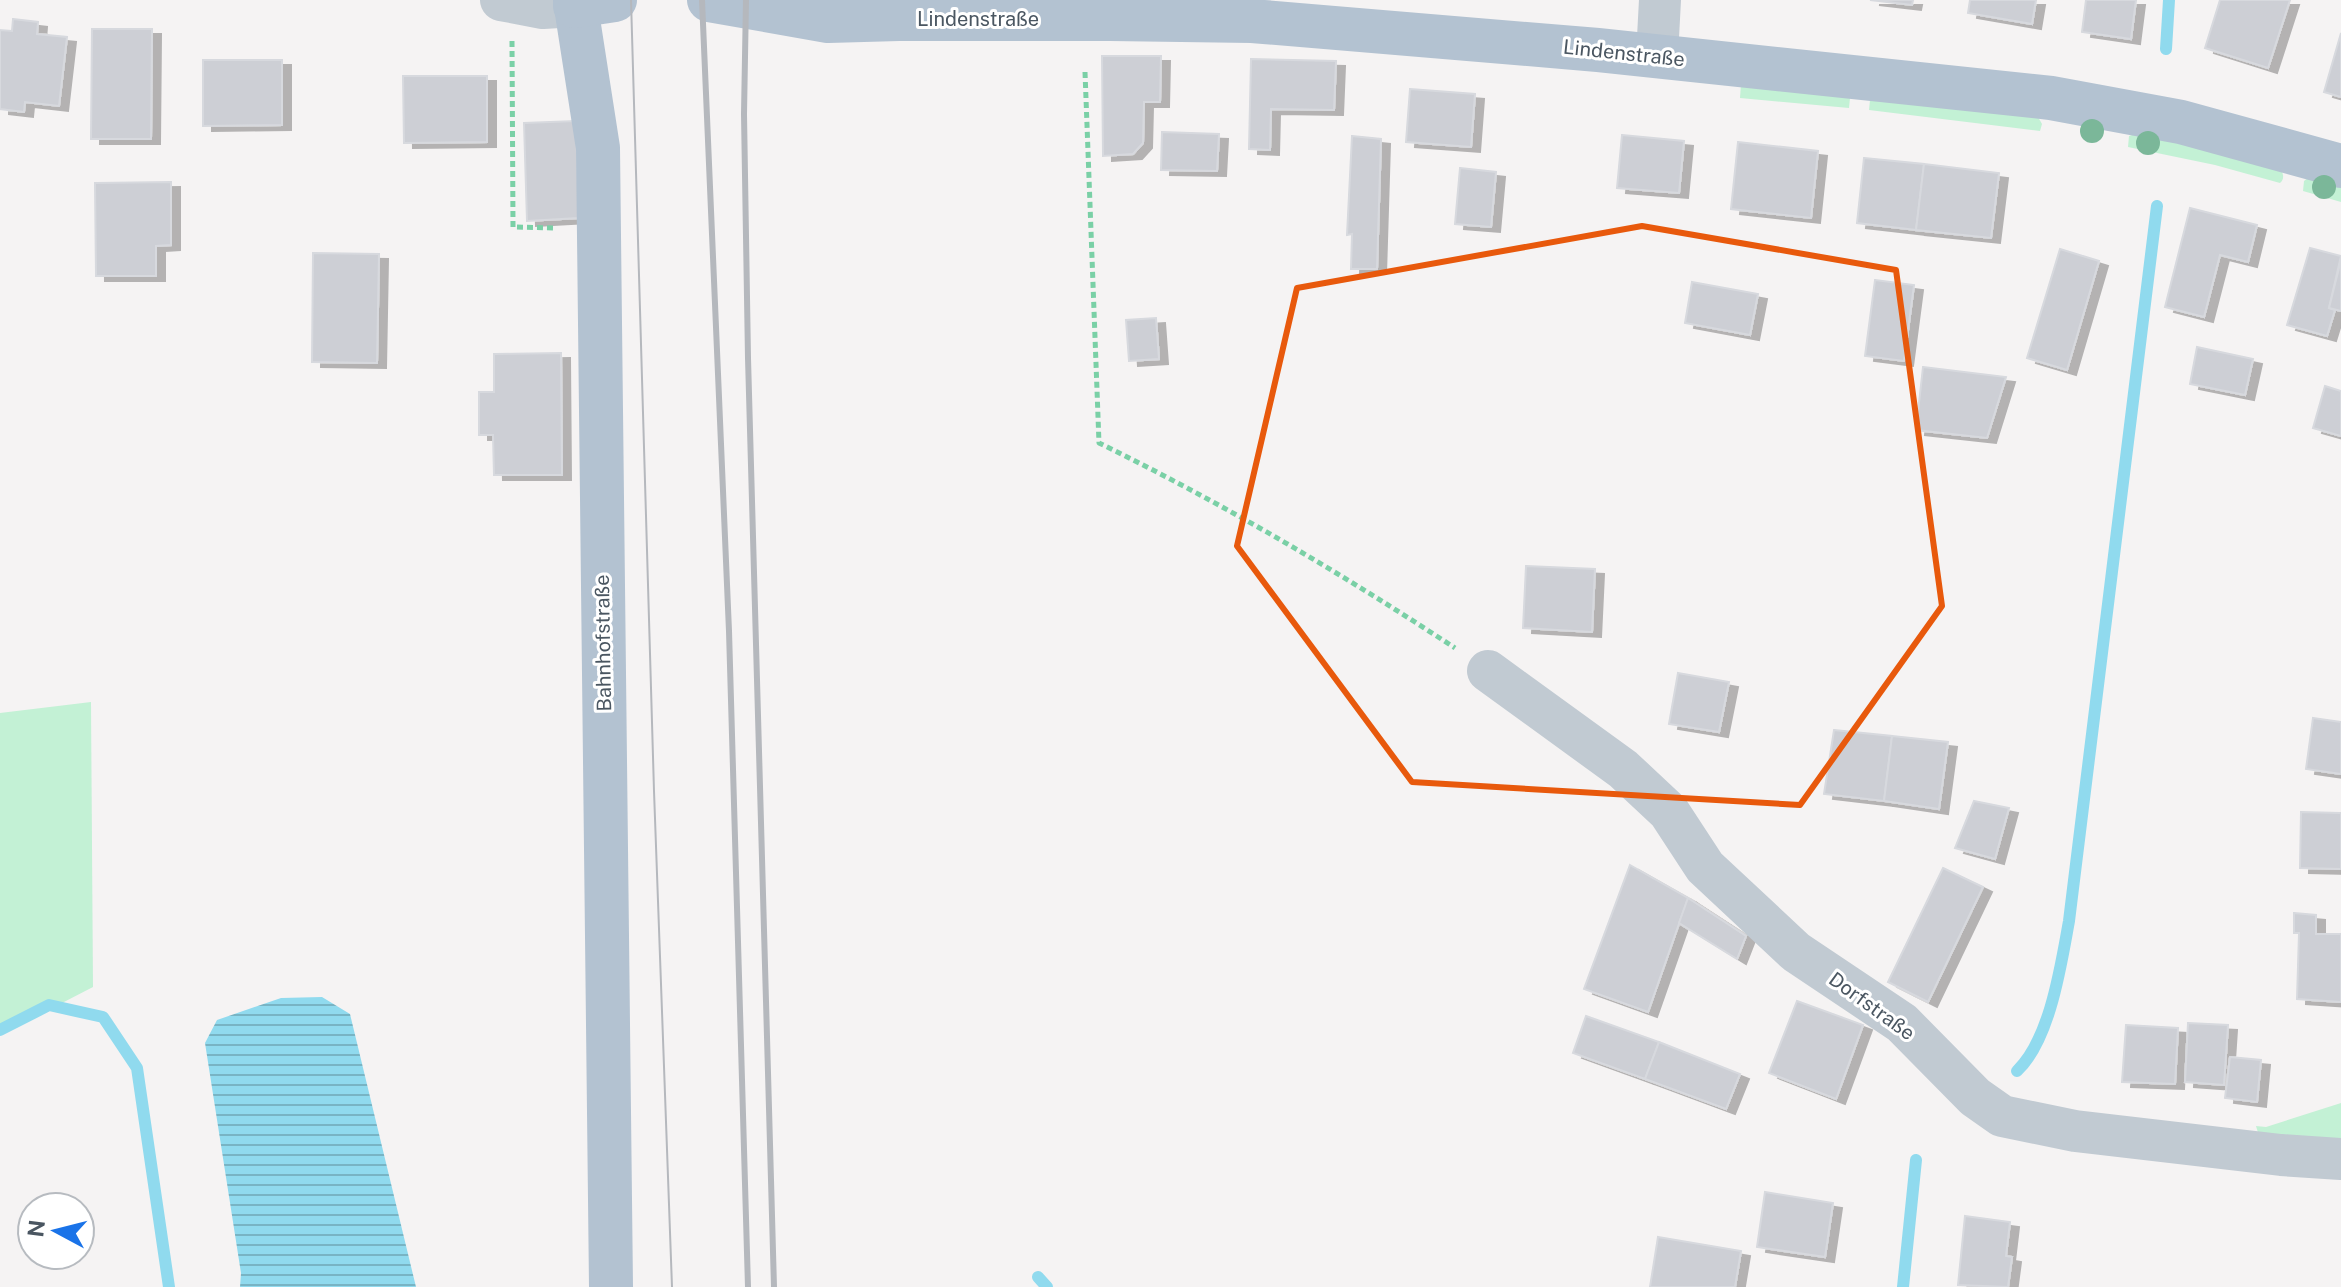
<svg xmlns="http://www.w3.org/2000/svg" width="2341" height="1287" font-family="'Public Sans',sans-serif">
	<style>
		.green { fill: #c3f1d5 }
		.water { fill: url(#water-rules) }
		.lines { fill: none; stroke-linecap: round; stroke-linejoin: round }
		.stream { stroke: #90daee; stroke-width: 12 }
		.building { fill: #cdcfd5; stroke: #d7d9de; stroke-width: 2; filter: url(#shadow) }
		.path { stroke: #7ad0a6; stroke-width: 5; stroke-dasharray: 6 4; stroke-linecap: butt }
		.minor { stroke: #c1cad2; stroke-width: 42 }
		.major { stroke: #b3c2d1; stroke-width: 44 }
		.tram { stroke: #b5b8bd; stroke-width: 2 }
		.rail { stroke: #b5b8bd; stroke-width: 6 }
		.tree { fill: #7bb799 }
		.marked { fill: none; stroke: #e8590c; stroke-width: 6; stroke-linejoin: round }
		.labels { text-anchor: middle; stroke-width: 6; stroke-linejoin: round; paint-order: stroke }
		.street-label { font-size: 20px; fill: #4a5661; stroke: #fff }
	</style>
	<defs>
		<pattern id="water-rules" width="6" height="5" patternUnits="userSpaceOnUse" patternTransform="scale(2)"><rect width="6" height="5" fill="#90daee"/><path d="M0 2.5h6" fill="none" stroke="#78b4c4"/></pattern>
		<filter id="shadow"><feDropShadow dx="9" dy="5" stdDeviation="0" flood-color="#0004"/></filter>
	</defs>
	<rect width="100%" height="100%" fill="#f5f3f3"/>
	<!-- green -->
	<g class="green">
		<polygon points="1741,84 1850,98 1849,108 1740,98"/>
		<polygon points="1870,100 2038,117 2042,124 2040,131 1869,110"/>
		<path d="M2135,134L2177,142L2281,169C2283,174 2285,179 2280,183L2215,165L2128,147L2129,136Z"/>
		<polygon points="2308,178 2341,186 2341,202 2303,191 2304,181"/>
		<polygon points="91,702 93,987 0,1035 0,713"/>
		<polygon points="2341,1103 2341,1141 2260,1139 2256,1126 2266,1127"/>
	</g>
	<!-- water -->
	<polygon class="water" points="322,997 350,1014 416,1287 240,1287 241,1273 205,1043 217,1020 281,998"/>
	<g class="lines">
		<!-- stream -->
		<g class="stream">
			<polyline points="2166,49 2169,0"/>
			<polyline points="0,1030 49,1005 103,1017 137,1068 169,1287"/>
			<path d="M2017,1071C2050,1040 2061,965 2069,921L2157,206"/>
			<polyline points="1038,1277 1047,1287"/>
			<polyline points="1903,1287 1916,1160"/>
		</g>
	</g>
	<!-- building -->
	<g class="building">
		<polygon points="1870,0 1913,0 1912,5"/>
		<polygon points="1970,0 2036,0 2032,24 1968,13"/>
		<polygon points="2086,0 2136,0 2131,39 2082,32"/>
		<polygon points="2220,0 2290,0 2268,68 2205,48"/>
		<polygon points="13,19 38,22 37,34 67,37 59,106 25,102 24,112 0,109 0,30 12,31"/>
		<polygon points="92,29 152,29 151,139 91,139"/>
		<polygon points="2341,33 2341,97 2324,92"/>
		<polygon points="1102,56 1161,56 1160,102 1144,102 1143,143 1133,154 1103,156"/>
		<polygon points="1251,59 1336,61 1334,110 1271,109 1270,150 1249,149"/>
		<polygon points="203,60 282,60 282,125 203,126"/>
		<polygon points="403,76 487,76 487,142 404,143"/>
		<polygon points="1410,89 1475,94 1471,147 1406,142"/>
		<polygon points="576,121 579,218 527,221 524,123"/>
		<polygon points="1162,132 1219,134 1217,171 1161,170"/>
		<polygon points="1622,135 1684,141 1679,193 1617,188"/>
		<polygon points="1352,136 1381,139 1377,269 1351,269 1352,234 1347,235"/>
		<polygon points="1738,142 1818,151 1811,218 1731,209"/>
		<polygon points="1864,158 1924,164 1916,230 1857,223"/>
		<polygon points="1924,164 1999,173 1991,238 1916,230"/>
		<polygon points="1460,168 1496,172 1491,227 1455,224"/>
		<polygon points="171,182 171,245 156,246 156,276 96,276 95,183"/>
		<polygon points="2190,208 2257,225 2248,262 2220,255 2204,317 2165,307"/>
		<polygon points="2310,248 2341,256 2329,308 2335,310 2327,336 2287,325"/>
		<polygon points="2060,249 2099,261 2067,370 2027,358"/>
		<polygon points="313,253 379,254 377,363 312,362"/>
		<polygon points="2341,260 2341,311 2329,308"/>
		<polygon points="1875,280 1914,285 1904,361 1865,356"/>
		<polygon points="1692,282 1758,294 1750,335 1685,323"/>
		<polygon points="1156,318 1159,359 1129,361 1126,320"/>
		<polygon points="2197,347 2253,359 2245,395 2190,384"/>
		<polygon points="561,353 562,475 494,475 493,435 479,435 479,392 494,392 494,354"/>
		<polygon points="1923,367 2006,377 1987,438 1916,430"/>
		<polygon points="2325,386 2341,391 2341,436 2313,428"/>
		<polygon points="1526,566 1595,569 1592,632 1523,628"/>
		<polygon points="1678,673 1729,682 1719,732 1669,724"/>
		<polygon points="2313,718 2341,722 2341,774 2306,769"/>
		<polygon points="1834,730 1892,736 1884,801 1824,794"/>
		<polygon points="1892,736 1948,742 1939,809 1884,801"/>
		<polygon points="1974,801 2009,808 1995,859 1955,848"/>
		<polygon points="2301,812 2341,813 2341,869 2300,868"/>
		<polygon points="1630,865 1688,898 1648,1012 1584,989"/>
		<polygon points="1943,868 1983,887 1928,1002 1888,982"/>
		<polygon points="1688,898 1746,936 1737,959 1679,923"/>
		<polygon points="2294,913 2316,915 2316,934 2341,934 2341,1002 2297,999 2299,933 2294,933"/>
		<polygon points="1797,1001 1863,1025 1836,1099 1769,1073"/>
		<polygon points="1586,1016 1659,1042 1645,1079 1573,1053"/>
		<polygon points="2188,1023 2228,1025 2224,1085 2185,1082"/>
		<polygon points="2126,1025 2178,1028 2175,1084 2122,1082"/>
		<polygon points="1659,1042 1740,1074 1726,1109 1645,1079"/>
		<polygon points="2230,1057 2261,1060 2257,1102 2225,1098"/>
		<polygon points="1765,1192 1833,1203 1825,1257 1757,1247"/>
		<polygon points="1965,1216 2010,1222 2006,1256 2012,1257 2008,1287 1958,1285"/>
		<polygon points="1658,1237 1741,1251 1735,1287 1650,1287"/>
	</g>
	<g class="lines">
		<!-- path -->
		<g class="path">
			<polyline points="512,41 513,227 557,228"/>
			<path d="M1085,72L1099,443C1224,504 1339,572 1455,648"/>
		</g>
		<!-- minor -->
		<g class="minor">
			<polyline points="501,0 543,8 575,6"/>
			<polyline points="1657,56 1660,0"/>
			<polyline points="1488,671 1623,769 1669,812 1705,867 1796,952 1902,1023 1975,1097 2002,1116 2075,1131 2281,1155 2341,1159"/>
		</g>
		<!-- major -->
		<g class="major">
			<polyline points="575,0 598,148 611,1287"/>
			<polyline points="709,0 828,21 899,19 1110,19 1252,21 1598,50 2051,98 2181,122 2341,166"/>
			<polyline points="575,6 615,0"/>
		</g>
		<!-- tram -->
		<polyline class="tram" points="631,0 654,791 672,1287"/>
		<!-- rail -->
		<g class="rail">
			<polyline points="702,0 729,631 748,1287"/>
			<polyline points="746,0 744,114 748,358 774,1287"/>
		</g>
	</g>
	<!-- trees -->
	<g class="tree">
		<circle cx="2092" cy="131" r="12"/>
		<circle cx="2148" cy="143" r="12"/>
		<circle cx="2324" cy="187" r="12"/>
	</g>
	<!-- marked area -->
	<path class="marked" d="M1642,226L1896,270L1942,606L1800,805L1412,782L1237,546L1297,288Z"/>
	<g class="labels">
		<!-- street labels -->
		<g class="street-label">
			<text x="978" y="26">Lindenstraße</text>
			<text transform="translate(1624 53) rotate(6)" y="7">Lindenstraße</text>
			<text transform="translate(603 643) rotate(-91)" y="7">Bahnhofstraße</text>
			<text transform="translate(1872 1006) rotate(36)" y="7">Dorfstraße</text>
		</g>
	</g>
	<!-- north arrow -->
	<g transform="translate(56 1231) rotate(277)"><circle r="38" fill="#ffffff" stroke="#b7bbc0" stroke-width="2"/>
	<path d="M0-6L14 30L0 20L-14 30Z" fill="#1a73e8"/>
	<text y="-12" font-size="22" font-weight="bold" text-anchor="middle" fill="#4a5661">N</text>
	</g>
</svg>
